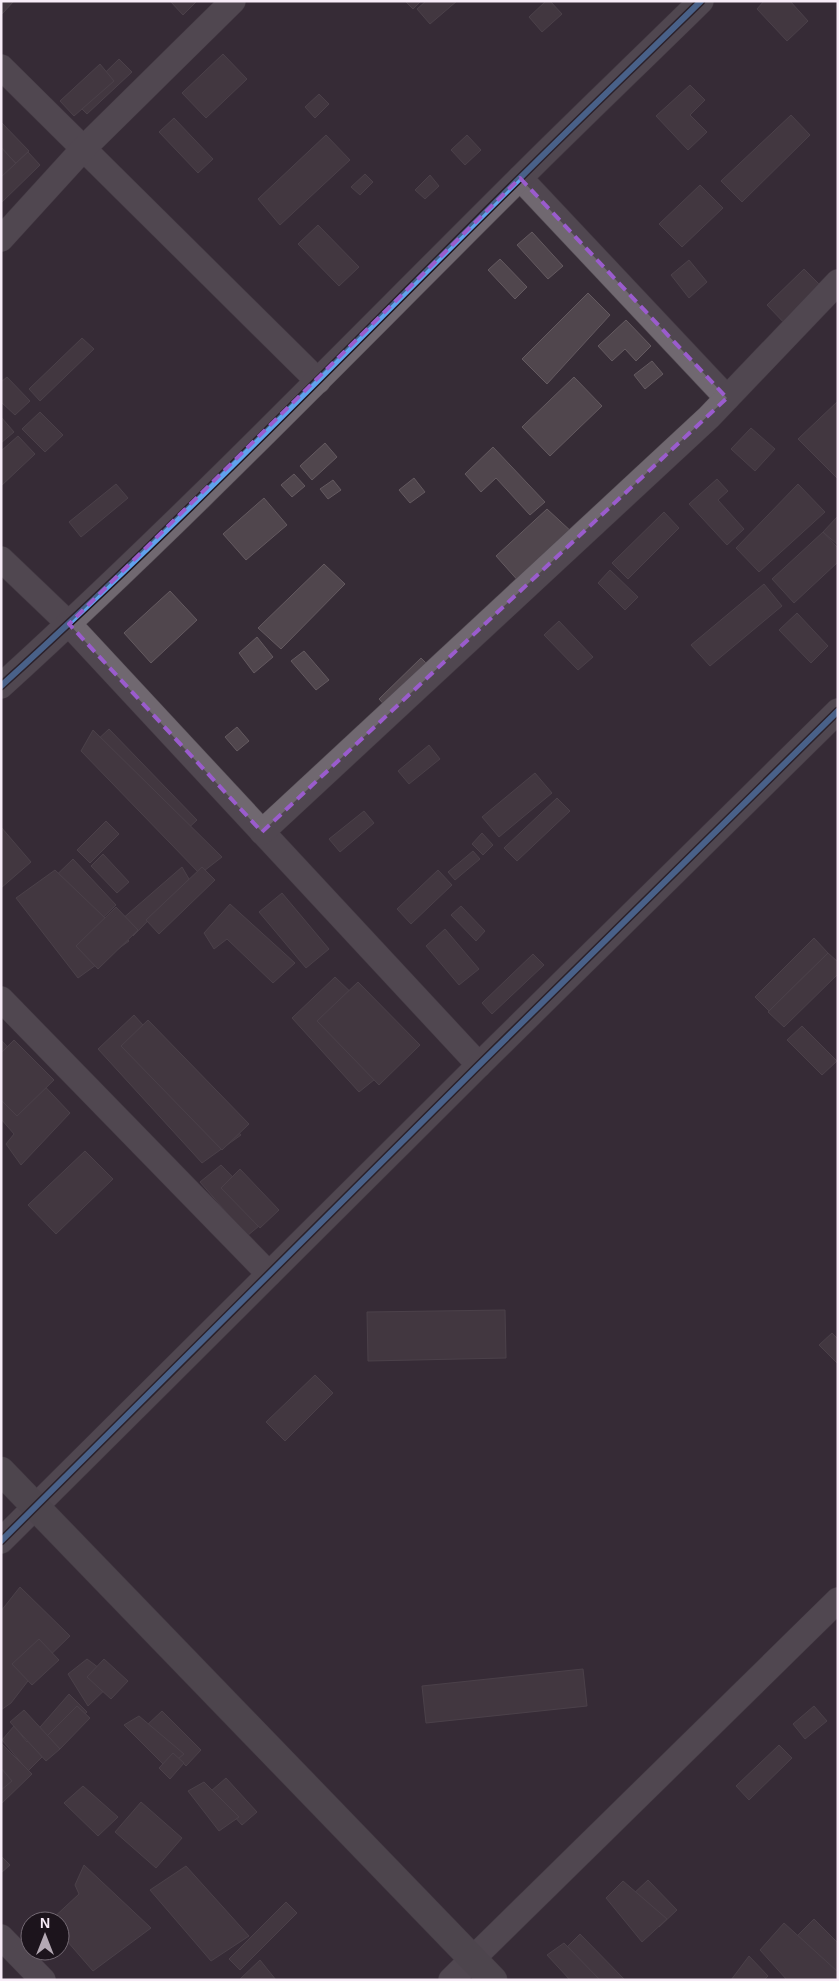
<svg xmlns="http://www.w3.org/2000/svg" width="839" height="1981" font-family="Helvetica,sans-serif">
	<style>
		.building { fill: #50464d; stroke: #645a60 }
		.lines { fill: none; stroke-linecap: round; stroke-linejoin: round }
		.street-casing { stroke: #514951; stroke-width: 26 }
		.secondary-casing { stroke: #514951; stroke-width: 29 }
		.street { stroke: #706870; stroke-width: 25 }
		.secondary { stroke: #696469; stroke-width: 28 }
		.cycleway-casing { stroke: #1c141c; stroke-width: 9 }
		.cycleway { stroke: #60a3ed; stroke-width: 6 }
		.marked { fill: none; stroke: #9a5ccd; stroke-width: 4; stroke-dasharray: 10 6; stroke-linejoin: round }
	</style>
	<rect width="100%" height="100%" fill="#362c36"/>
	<!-- building -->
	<g class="building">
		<polygon points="1,1 14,1 2,14"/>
		<polygon points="170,1 197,1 183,15"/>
		<polygon points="405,1 421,1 413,9"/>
		<polygon points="426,1 457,1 430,24 417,9"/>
		<polygon points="546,1 550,1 562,14 542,32 529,17"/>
		<polygon points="764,1 790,1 808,21 787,41 757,9"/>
		<polygon points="223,54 247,79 206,118 182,93"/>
		<polygon points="119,59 132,72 87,114 75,102"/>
		<polygon points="100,64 114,81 74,116 60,101"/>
		<polygon points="690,85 705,100 690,115 707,132 688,150 656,116"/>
		<polygon points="319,94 329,104 315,118 305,107"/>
		<polygon points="791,115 810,135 742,202 721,181"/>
		<polygon points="174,118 213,159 198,173 159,132"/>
		<polygon points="1,122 29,151 16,163 1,148"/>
		<polygon points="326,135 350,160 280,225 258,199"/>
		<polygon points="467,135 481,150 465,165 451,150"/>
		<polygon points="1,147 26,175 1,195"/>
		<polygon points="28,152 40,165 1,203 1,177"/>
		<polygon points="365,174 373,182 360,195 351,187"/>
		<polygon points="430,175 439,186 425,199 415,190"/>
		<polygon points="700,185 723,208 682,247 659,224"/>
		<polygon points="318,225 359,267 339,286 298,244"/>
		<polygon points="532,232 563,266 548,279 517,245"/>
		<polygon points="500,259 527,287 515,299 488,270"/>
		<polygon points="689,260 707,282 689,298 671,275"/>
		<polygon points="804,269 827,292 789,328 767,305"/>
		<polygon points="588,293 610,315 547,384 522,359"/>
		<polygon points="626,320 651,346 636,361 625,349 612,361 598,346"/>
		<polygon points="82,338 94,349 40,401 29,389"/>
		<polygon points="652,361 663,374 645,389 634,375"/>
		<polygon points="7,377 30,401 15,415 1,402 1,382"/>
		<polygon points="574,377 602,406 550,456 522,427"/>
		<polygon points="838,401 838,479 798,439"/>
		<polygon points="40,412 63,435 45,452 22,429"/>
		<polygon points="1,417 14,432 1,443"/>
		<polygon points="751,428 775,449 755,471 731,449"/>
		<polygon points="18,436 35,454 1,486 1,451"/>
		<polygon points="325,443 337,457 312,480 300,466"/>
		<polygon points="493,447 545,502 530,515 496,478 481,492 465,474"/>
		<polygon points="294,474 305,486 292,497 281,485"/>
		<polygon points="414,478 425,492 410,503 399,490"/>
		<polygon points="717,479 728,491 718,500 744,529 727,545 689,504"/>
		<polygon points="333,480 341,490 328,499 320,489"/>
		<polygon points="116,484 128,498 81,537 69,522"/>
		<polygon points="798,484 825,512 759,572 736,548"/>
		<polygon points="264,498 287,525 246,560 223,534"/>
		<polygon points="547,509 574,534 521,584 496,556"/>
		<polygon points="664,512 679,528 628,579 612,563"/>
		<polygon points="837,517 838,518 838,545 823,532"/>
		<polygon points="823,532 838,548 838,562 794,603 772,579"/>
		<polygon points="324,564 345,584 281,649 258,628"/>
		<polygon points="610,570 638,597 625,610 598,583"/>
		<polygon points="764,584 782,606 710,666 691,645"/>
		<polygon points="170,591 197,620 151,663 124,633"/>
		<polygon points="797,613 828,646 811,663 779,630"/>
		<polygon points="559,621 593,657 578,670 544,635"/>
		<polygon points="257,637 273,657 254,673 239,653"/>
		<polygon points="304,651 329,680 316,690 291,661"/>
		<polygon points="421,658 433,670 390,711 379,699"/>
		<polygon points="237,727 249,741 237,751 225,737"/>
		<polygon points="109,729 197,820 181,835 93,744"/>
		<polygon points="93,730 222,857 200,874 81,751"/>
		<polygon points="429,745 440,759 409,784 398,771"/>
		<polygon points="535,773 552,793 499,837 482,817"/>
		<polygon points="557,798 570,811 517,861 504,848"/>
		<polygon points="364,811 374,823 340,852 329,839"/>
		<polygon points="106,821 119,834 90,863 77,850"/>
		<polygon points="1,827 31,862 1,888"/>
		<polygon points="482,833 493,845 483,855 472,844"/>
		<polygon points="473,851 480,859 455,880 448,872"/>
		<polygon points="103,854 129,882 117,893 91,866"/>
		<polygon points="73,859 116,905 84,936 40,891"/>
		<polygon points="182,867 189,879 133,936 121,920"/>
		<polygon points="202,867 215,880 159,934 146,920"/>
		<polygon points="55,870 129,941 78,978 16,898"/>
		<polygon points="438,870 452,885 411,924 397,909"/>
		<polygon points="282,893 329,949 306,968 259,912"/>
		<polygon points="230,904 295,963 273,983 227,939 214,949 204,933"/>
		<polygon points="461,906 485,931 476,941 451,915"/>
		<polygon points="116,907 138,930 98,969 76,946"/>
		<polygon points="445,929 479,969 459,985 426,946"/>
		<polygon points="814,938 828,953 769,1011 755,997"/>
		<polygon points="828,953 838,962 838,974 784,1027 768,1012"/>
		<polygon points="533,954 544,965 492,1014 482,1003"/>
		<polygon points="335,977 411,1050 359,1092 292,1018"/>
		<polygon points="358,982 420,1045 379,1085 317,1021"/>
		<polygon points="134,1015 241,1135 202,1163 98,1049"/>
		<polygon points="148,1020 249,1124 222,1150 121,1046"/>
		<polygon points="802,1026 837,1061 822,1075 787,1040"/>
		<polygon points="1,1040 70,1113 21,1165 6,1144 14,1134 1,1119"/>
		<polygon points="14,1040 54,1080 17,1116 1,1100 1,1053"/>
		<polygon points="85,1151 113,1179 56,1234 28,1205"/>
		<polygon points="221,1165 271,1216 247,1236 200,1182"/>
		<polygon points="240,1169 279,1210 260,1228 221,1188"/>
		<polygon points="505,1310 506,1358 368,1361 367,1312"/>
		<polygon points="832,1333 838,1339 838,1364 819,1345"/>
		<polygon points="315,1375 333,1393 285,1441 266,1422"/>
		<polygon points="20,1587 70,1636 41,1664 11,1703 1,1710 1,1611"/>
		<polygon points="39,1639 59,1660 32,1685 12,1664"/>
		<polygon points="87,1659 115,1680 88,1706 68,1674"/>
		<polygon points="104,1659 128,1681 111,1699 87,1677"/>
		<polygon points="583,1669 587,1706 426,1723 422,1686"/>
		<polygon points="69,1694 87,1712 28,1771 2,1740 14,1726 27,1742"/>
		<polygon points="77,1706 90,1718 60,1749 47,1736"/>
		<polygon points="814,1706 827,1721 805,1739 793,1724"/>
		<polygon points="24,1710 60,1749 46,1761 10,1722"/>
		<polygon points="162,1711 201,1750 186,1766 146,1726"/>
		<polygon points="139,1716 184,1754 167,1768 124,1725"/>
		<polygon points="1,1743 32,1774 1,1804"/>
		<polygon points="779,1745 792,1758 749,1800 736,1786"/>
		<polygon points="173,1753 184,1763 170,1779 159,1768"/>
		<polygon points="1,1768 12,1781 1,1790"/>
		<polygon points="226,1778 257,1812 242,1825 211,1791"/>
		<polygon points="204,1782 239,1817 219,1831 188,1791"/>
		<polygon points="83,1786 118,1817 98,1836 64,1803"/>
		<polygon points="141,1802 182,1838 156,1868 115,1832"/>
		<polygon points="1,1856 10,1865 1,1873"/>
		<polygon points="84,1865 151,1928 93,1971 67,1941 60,1946 60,1921 50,1921 79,1894 75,1885"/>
		<polygon points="186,1866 249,1936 211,1961 150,1890"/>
		<polygon points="648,1880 677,1910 659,1927 630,1897"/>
		<polygon points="623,1881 667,1919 642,1942 606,1898"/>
		<polygon points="286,1902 297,1913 240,1970 229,1959"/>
		<polygon points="814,1919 838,1943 838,1980 796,1937"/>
		<polygon points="784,1923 838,1972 838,1980 787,1980 760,1950"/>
		<polygon points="580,1934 625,1980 591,1980 563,1951"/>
		<polygon points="564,1943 600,1980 570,1980 547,1955"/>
		<polygon points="749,1956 768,1976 764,1980 731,1980"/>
		<polygon points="260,1960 276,1980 239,1980"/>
	</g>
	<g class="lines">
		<defs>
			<g id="street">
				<polyline points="1,67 318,381"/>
				<polyline points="520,178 727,398"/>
				<polyline points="1,239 84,148 233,1"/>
				<polyline points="1,559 69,624 479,1065"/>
				<path d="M1,686C179,524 347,350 518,180C578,120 640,61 701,1"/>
				<polyline points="262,832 709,417 838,282"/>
				<polyline points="1,999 269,1274"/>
				<polyline points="1,1541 479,1065 838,711"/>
				<polyline points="1,1937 43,1980"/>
				<polyline points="451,1980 838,1600"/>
			</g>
			<polyline id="secondary" points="1,1471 493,1980"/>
		</defs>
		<!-- street casing -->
		<use href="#street" class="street-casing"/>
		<!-- secondary casing -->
		<use href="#secondary" class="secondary-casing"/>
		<!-- street -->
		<use href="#street" class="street"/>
		<!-- secondary -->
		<use href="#secondary" class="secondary"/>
		<defs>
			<g id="cycleway">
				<path d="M1,686C179,524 347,350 518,180C578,120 640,61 701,1"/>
				<polyline points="1,1541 479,1065 838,711"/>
			</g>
		</defs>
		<!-- cycleway casing -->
		<use href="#cycleway" class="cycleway-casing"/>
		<!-- cycleway -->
		<use href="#cycleway" class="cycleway"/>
	</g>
	<!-- marked area -->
	<path d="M0 0H839V1981H0ZM520,178L727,398L262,832L69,624Z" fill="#362c36" fill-opacity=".55" fill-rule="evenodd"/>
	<path class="marked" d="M520,178L727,398L262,832L69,624Z"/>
	<!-- border -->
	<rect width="839" height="1981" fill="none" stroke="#f8ecf8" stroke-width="5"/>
	<!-- north arrow -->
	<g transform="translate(45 1936)"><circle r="24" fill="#1c141c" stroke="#746a74"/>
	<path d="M0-4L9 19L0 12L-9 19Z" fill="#b4a9b4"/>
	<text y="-8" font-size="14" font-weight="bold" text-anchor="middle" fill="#f8ecf8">N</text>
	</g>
</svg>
